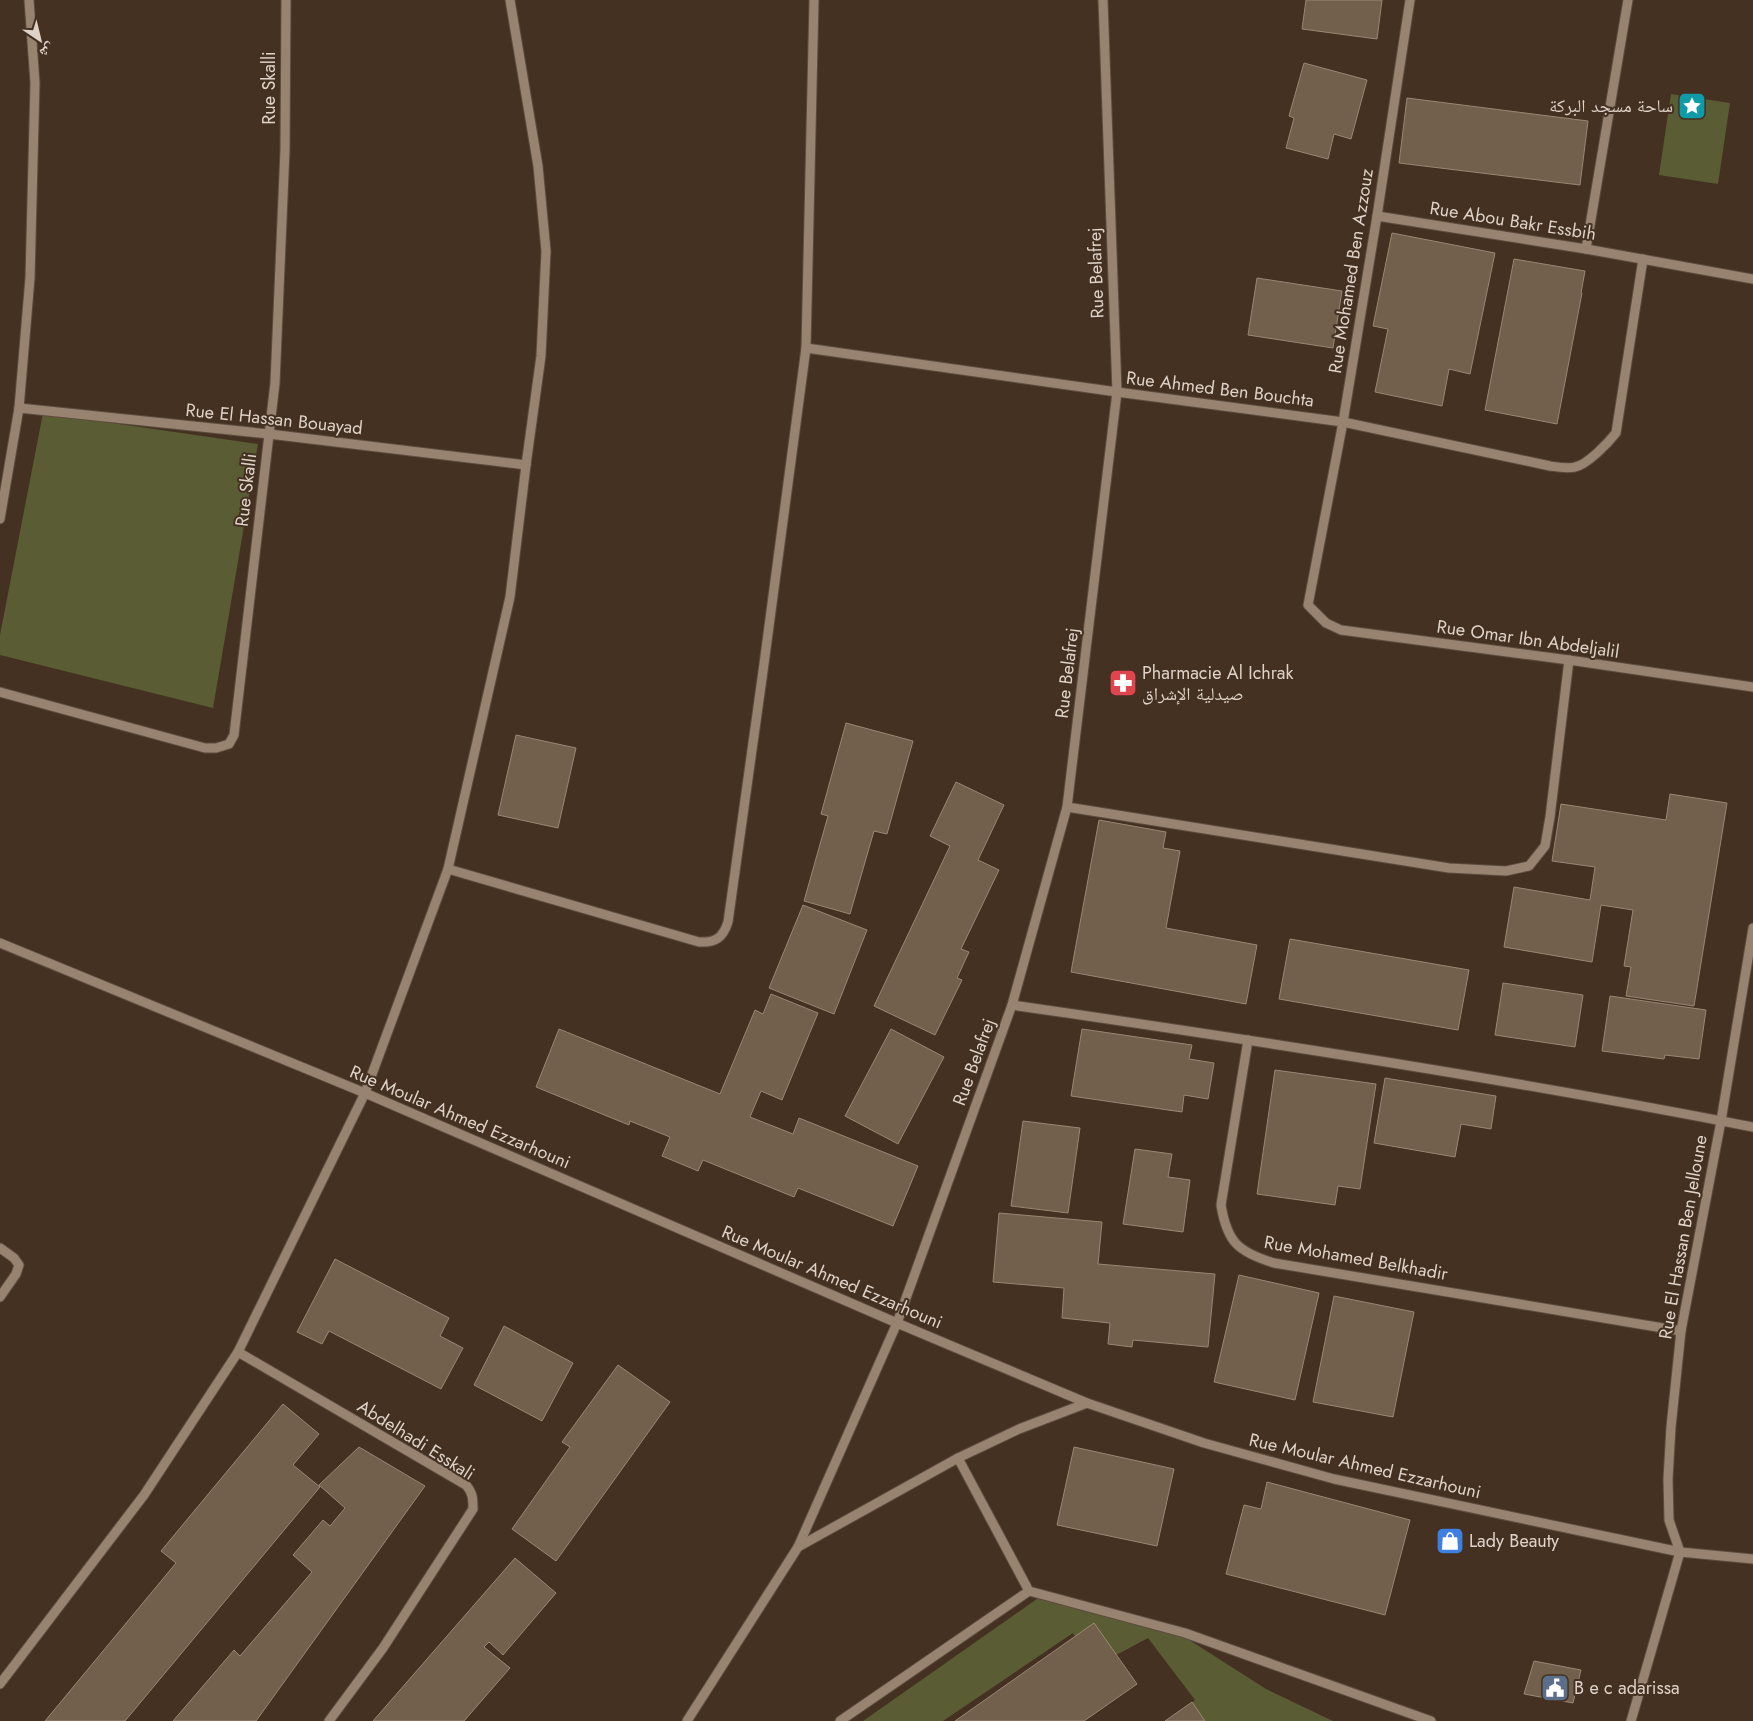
<svg xmlns="http://www.w3.org/2000/svg" width="1753" height="1721" font-family="Jost,'Noto Naskh Arabic',sans-serif">
	<style>
		.green { fill: #5a5c34 }
		.building { fill: #72604c; stroke: #9a8773 }
		.lines { fill: none; stroke-linecap: round; stroke-linejoin: round }
		.minor-casing { stroke: #5d4d3f; stroke-width: 11 }
		.minor { stroke: #988371; stroke-width: 9 }
		.labels { text-anchor: middle; stroke-width: 4; stroke-linejoin: round; paint-order: stroke }
		.street-label { font-size: 18px; fill: #dfd3c9; stroke: #443121 }
		.poi-label { font-size: 18px; fill: #dfd3c9; stroke: #443121; text-anchor: start }
	</style>
	<rect width="100%" height="100%" fill="#443121"/>
	<!-- green -->
	<g class="green">
		<polygon points="1671,94 1730,103 1718,184 1659,175"/>
		<polygon points="43,413 258,444 213,708 0,655 0,635"/>
		<polygon points="1044,1594 1166,1625 1266,1689 1333,1721 1172,1721 1195,1700 1148,1638 1092,1668 1073,1633 943,1721 863,1721"/>
	</g>
	<!-- building -->
	<g class="building">
		<polygon points="1306,0 1382,0 1377,39 1302,29"/>
		<polygon points="1304,63 1367,80 1351,139 1334,134 1328,159 1286,148 1294,118 1289,116"/>
		<polygon points="1407,98 1588,121 1580,185 1399,163"/>
		<polygon points="1392,233 1495,253 1470,374 1449,369 1442,406 1375,392 1388,329 1373,326"/>
		<polygon points="1514,259 1585,271 1581,293 1582,293 1557,424 1485,410"/>
		<polygon points="1257,278 1342,291 1333,348 1248,335"/>
		<polygon points="846,723 913,741 887,834 874,831 850,914 804,901 828,816 821,814"/>
		<polygon points="516,735 576,748 558,828 498,815"/>
		<polygon points="956,782 1004,805 978,860 999,870 961,949 969,952 957,978 962,980 935,1035 874,1006 950,846 930,836"/>
		<polygon points="1670,794 1727,803 1694,1006 1626,996 1631,967 1624,966 1633,910 1601,905 1592,962 1504,947 1514,887 1590,900 1595,867 1552,861 1561,804 1666,820"/>
		<polygon points="1099,820 1166,832 1163,848 1180,851 1166,928 1257,945 1246,1004 1071,972"/>
		<polygon points="803,905 867,930 834,1014 769,988"/>
		<polygon points="1290,939 1469,970 1458,1030 1279,999"/>
		<polygon points="1503,983 1583,995 1575,1047 1495,1035"/>
		<polygon points="771,994 818,1013 782,1100 761,1091 750,1117 793,1134 799,1118 918,1166 893,1226 798,1188 794,1197 703,1160 698,1171 662,1156 670,1137 630,1121 629,1125 536,1087 559,1029 720,1094 755,1010 763,1014"/>
		<polygon points="1610,996 1706,1010 1699,1059 1665,1055 1664,1059 1602,1051"/>
		<polygon points="891,1029 944,1057 898,1144 845,1116"/>
		<polygon points="1082,1029 1192,1045 1189,1059 1214,1063 1208,1099 1184,1095 1182,1112 1071,1096"/>
		<polygon points="1275,1070 1376,1084 1360,1189 1338,1186 1335,1205 1257,1194"/>
		<polygon points="1385,1078 1496,1096 1491,1129 1461,1124 1455,1157 1374,1143"/>
		<polygon points="1023,1121 1080,1128 1068,1213 1011,1206"/>
		<polygon points="1135,1149 1172,1154 1168,1177 1190,1180 1183,1232 1123,1224"/>
		<polygon points="999,1213 1102,1222 1098,1264 1215,1274 1208,1347 1133,1340 1132,1347 1108,1344 1110,1323 1062,1318 1064,1288 993,1282"/>
		<polygon points="335,1259 449,1318 440,1336 463,1348 441,1389 329,1331 322,1344 297,1332"/>
		<polygon points="1239,1275 1319,1293 1295,1400 1214,1382"/>
		<polygon points="1334,1296 1414,1312 1393,1417 1313,1402"/>
		<polygon points="504,1326 573,1363 542,1421 474,1385"/>
		<polygon points="618,1365 670,1402 556,1561 512,1529 570,1447 562,1442"/>
		<polygon points="283,1404 319,1434 293,1465 320,1487 125,1721 45,1721 176,1563 161,1551"/>
		<polygon points="359,1447 425,1486 256,1721 173,1721 234,1650 240,1656 312,1572 293,1555 323,1520 330,1526 345,1508 319,1485"/>
		<polygon points="1074,1447 1174,1469 1157,1546 1057,1525"/>
		<polygon points="1267,1482 1410,1520 1385,1615 1226,1574 1244,1505 1261,1509"/>
		<polygon points="515,1558 556,1593 503,1655 489,1642 484,1647 510,1668 464,1721 373,1721"/>
		<polygon points="1094,1623 1137,1684 1084,1721 955,1721"/>
		<polygon points="1534,1661 1581,1670 1573,1703 1524,1694"/>
		<polygon points="1192,1702 1205,1721 1165,1721"/>
	</g>
	<g class="lines">
		<defs>
			<g id="minor">
				<polyline points="1410,0 1377,216 1343,422 1308,605 1326,623 1341,630 1569,660 1753,687"/>
				<polyline points="1377,216 1586,249 1753,279"/>
				<polyline points="1586,249 1628,0"/>
				<path d="M806,348L1117,392L1343,422L1550,466C1557,467 1567,469 1575,467C1587,465 1608,443 1616,433L1643,259"/>
				<polyline points="19,408 269,434 526,465"/>
				<polyline points="0,519 19,408 30,278 35,83 29,0"/>
				<polyline points="0,692 205,748 216,748 229,744 234,735 275,383 285,150 286,0"/>
				<polyline points="1067,807 1449,868 1506,871 1529,866 1545,846 1550,817 1569,660"/>
				<path d="M448,869L699,942C715,943 723,938 728,922L764,664L806,348L814,0"/>
				<polyline points="0,943 365,1093 897,1323 1087,1403 1204,1443 1334,1479 1680,1552 1753,1559"/>
				<path d="M1012,1005C1260,1041 1507,1079 1753,1127"/>
				<path d="M1248,1040L1221,1205C1227,1242 1238,1252 1274,1263L1681,1331"/>
				<polyline points="0,1248 14,1258 19,1265 16,1274 0,1297"/>
				<path d="M238,1352L466,1485C473,1493 473,1499 473,1509L383,1648L329,1721"/>
				<polyline points="958,1458 1029,1591 1185,1633 1431,1721"/>
				<polyline points="798,1547 958,1458 1019,1429 1087,1403"/>
				<polyline points="1680,1552 1669,1520 1668,1479 1671,1427 1681,1331 1721,1121 1753,928"/>
				<polyline points="0,1684 144,1495 238,1352 365,1093 448,869 510,597 526,465 541,356 546,251 538,166 510,0"/>
				<polyline points="687,1721 798,1547 897,1323 1012,1005 1067,807 1117,392 1103,0"/>
				<polyline points="840,1721 1029,1591"/>
				<polyline points="1631,1721 1680,1552"/>
			</g>
		</defs>
		<!-- minor casing -->
		<use href="#minor" class="minor-casing"/>
		<!-- minor -->
		<use href="#minor" class="minor"/>
	</g>
	<!-- icons -->
	<defs>
		<symbol id="sight-square" viewBox="-11 -11 22 22"><rect x="-9" y="-9" width="18" height="18" rx="4" fill="#0f9aa8" stroke="#443121"/><path d="M0-6L1.8-2.2L6-1.7L2.9 1.2L3.7 5.4L0 3.3L-3.7 5.4L-2.9 1.2L-6-1.7L-1.8-2.2Z" fill="#fff"/></symbol>
		<symbol id="pharmacy-square" viewBox="-11 -11 22 22"><rect x="-9" y="-9" width="18" height="18" rx="4" fill="#e0444e" stroke="#443121"/><path d="M-2-6h4v4h4v4h-4v4h-4v-4h-4v-4h4Z" fill="#fff"/></symbol>
		<symbol id="shop-square" viewBox="-11 -11 22 22"><rect x="-9" y="-9" width="18" height="18" rx="4" fill="#3f7fe0" stroke="#443121"/><path d="M-5-2.5h2.3a2.7 3.5 0 0 1 5.4 0H5L5.5 6h-11ZM-1.5-2.5h3a1.5 2.3 0 0 0-3 0Z" fill="#fff"/></symbol>
		<symbol id="civic-square" viewBox="-11 -11 22 22"><rect x="-9" y="-9" width="18" height="18" rx="4" fill="#5c6f8a" stroke="#443121"/><path d="M-.6-6.5H3V-4.5H.6V-3L4-1V1h2V6H-6V1h2V-1L-.6-3ZM-1.2 2.5V6h2.4V2.5Z" fill="#fff"/></symbol>
	</defs>
	<g fill-rule="evenodd">
		<use href="#sight-square" x="1676" y="90" width="32" height="32"/>
		<use href="#pharmacy-square" x="1107" y="667" width="32" height="32"/>
		<use href="#shop-square" x="1434" y="1525" width="32" height="32"/>
		<use href="#civic-square" x="1539" y="1672" width="32" height="32"/>
	</g>
	<g class="labels">
		<!-- street labels -->
		<g class="street-label">
			<text transform="translate(269 88) rotate(-90)" y="6">Rue Skalli</text>
			<text transform="translate(1513 221) rotate(9)" y="6">Rue Abou Bakr Essbih</text>
			<text transform="translate(1351 271) rotate(-81)" y="6">Rue Mohamed Ben Azzouz</text>
			<text transform="translate(1096 273) rotate(-92)" y="6">Rue Belafrej</text>
			<text transform="translate(1220 389) rotate(7)" y="6">Rue Ahmed Ben Bouchta</text>
			<text transform="translate(274 419) rotate(6)" y="6">Rue El Hassan Bouayad</text>
			<text transform="translate(246 490) rotate(-83)" y="6">Rue Skalli</text>
			<text transform="translate(1528 639) rotate(8)" y="6">Rue Omar Ibn Abdeljalil</text>
			<text transform="translate(1067 673) rotate(-83)" y="6">Rue Belafrej</text>
			<text transform="translate(974 1062) rotate(-70)" y="6">Rue Belafrej</text>
			<text transform="translate(460 1117) rotate(23)" y="6">Rue Moular Ahmed Ezzarhouni</text>
			<text transform="translate(1683 1237) rotate(-80)" y="6">Rue El Hassan Ben Jelloune</text>
			<text transform="translate(1356 1258) rotate(10)" y="6">Rue Mohamed Belkhadir</text>
			<text transform="translate(832 1277) rotate(23)" y="6">Rue Moular Ahmed Ezzarhouni</text>
			<text transform="translate(416 1440) rotate(32)" y="6">Abdelhadi Esskali</text>
			<text transform="translate(1365 1466) rotate(13)" y="6">Rue Moular Ahmed Ezzarhouni</text>
		</g>
		<!-- poi labels -->
		<g class="poi-label">
			<text x="1673" y="112" text-anchor="end">ساحة مسجد البركة</text>
			<text x="1142" y="679">Pharmacie Al Ichrak<tspan x="1142" dy="21">صيدلية الإشراق</tspan></text>
			<text x="1469" y="1547">Lady Beauty</text>
			<text x="1574" y="1694">B e c adarissa</text>
		</g>
	</g>
	<!-- north arrow -->
	<g transform="translate(40 40) rotate(145)" stroke="#443121" stroke-width="4" paint-order="stroke">
	<path d="M0-4L9 19L0 12L-9 19Z" fill="#dfd3c9"/>
	<text y="-8" font-size="14" font-weight="bold" text-anchor="middle" fill="#dfd3c9">ش</text>
	</g>
</svg>
